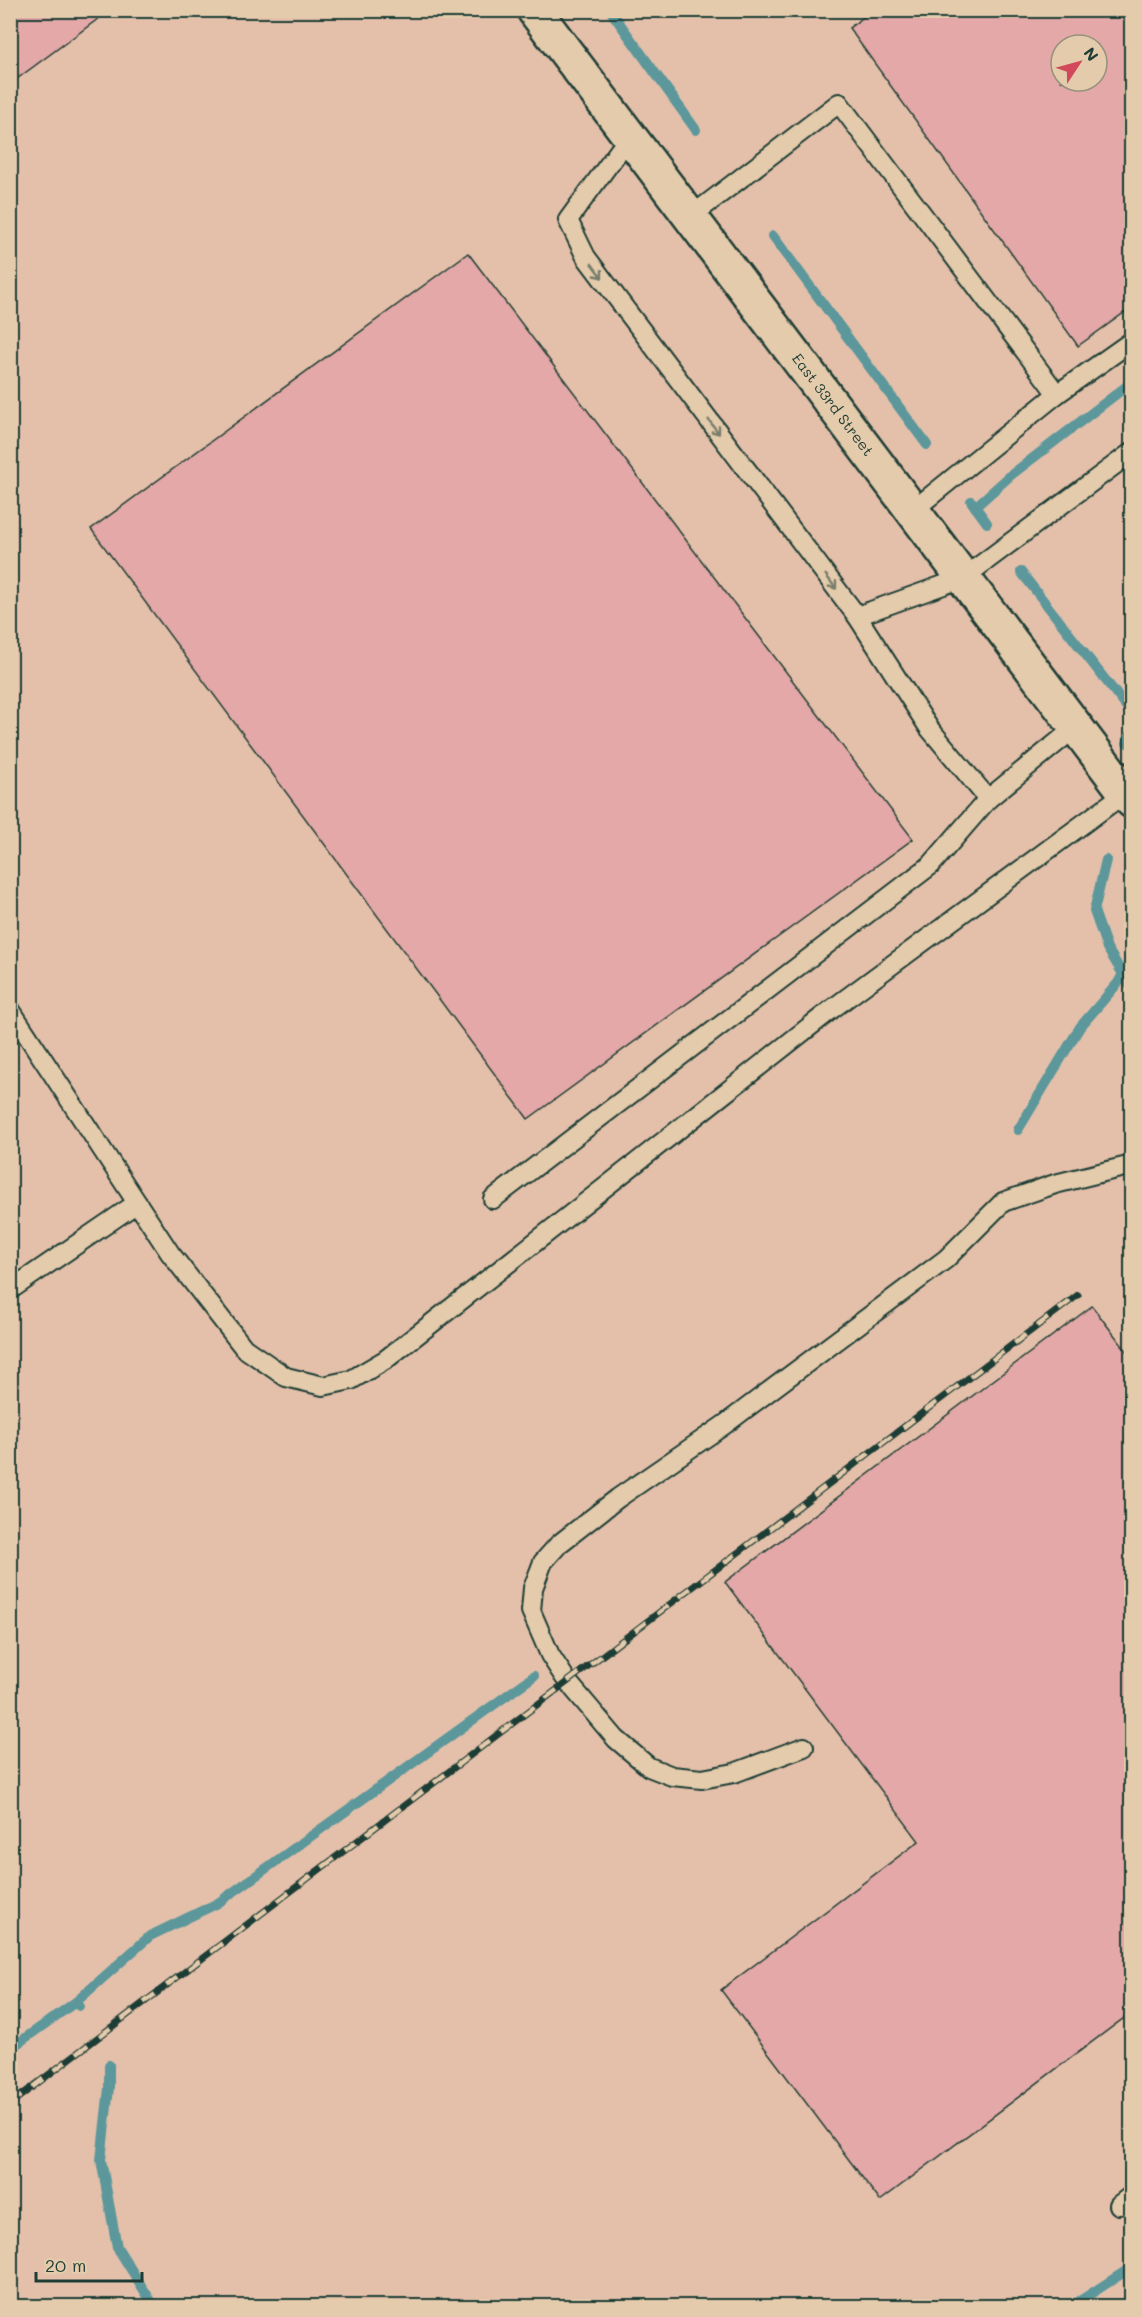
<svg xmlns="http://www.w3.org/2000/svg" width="1142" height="2317" font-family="Mali,sans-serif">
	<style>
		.built { fill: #e4c0aa; fill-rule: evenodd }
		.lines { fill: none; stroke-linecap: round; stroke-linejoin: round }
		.stream { stroke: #5b979b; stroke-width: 10 }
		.building { fill: #e3a8a7; stroke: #1f3d34; stroke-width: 1.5; fill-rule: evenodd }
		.service-casing { stroke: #1f3d34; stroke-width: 22 }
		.minor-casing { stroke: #1f3d34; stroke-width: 38 }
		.service { stroke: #e4cbac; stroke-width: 18 }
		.minor { stroke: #e4cbac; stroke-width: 33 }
		.rail-casing { stroke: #1f3d34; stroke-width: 7 }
		.rail { stroke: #e4cbac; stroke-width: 4.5; stroke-dasharray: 14; stroke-linecap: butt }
		.oneway { stroke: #787d6a }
		.labels { text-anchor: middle; stroke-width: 6; stroke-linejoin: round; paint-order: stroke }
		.street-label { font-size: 15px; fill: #1f3d34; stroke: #e4cbac }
	</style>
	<rect width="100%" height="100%" fill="#e4cbac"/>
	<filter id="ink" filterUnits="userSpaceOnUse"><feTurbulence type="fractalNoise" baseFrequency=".0167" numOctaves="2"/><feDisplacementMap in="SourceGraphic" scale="12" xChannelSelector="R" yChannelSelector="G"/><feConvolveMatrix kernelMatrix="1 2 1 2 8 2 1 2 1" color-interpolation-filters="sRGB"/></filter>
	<g filter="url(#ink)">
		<!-- built -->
		<path class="built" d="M11,11H1131V2306H11ZM1061,45H1097V81H1061Z"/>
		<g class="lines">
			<!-- stream -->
			<g class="stream">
				<polyline points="610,10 696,130"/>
				<polyline points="773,236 927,445"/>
				<polyline points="971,501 987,523"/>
				<polyline points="975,507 1011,475 1132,382"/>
				<polyline points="1021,572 1132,714"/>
				<polyline points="1127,743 1132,731"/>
				<polyline points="1106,860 1094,911 1107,948 1132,989"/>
				<polyline points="1018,1130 1080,1027 1118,983 1123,974"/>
				<polyline points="77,2001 150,1936 218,1903 534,1676"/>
				<polyline points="10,2049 77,2001 79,2006"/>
				<polyline points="109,2065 109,2088 101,2160 117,2247 154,2306"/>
				<polyline points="1072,2306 1132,2267"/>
			</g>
		</g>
		<!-- building -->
		<g class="building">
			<polygon points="10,10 110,10 10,84"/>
			<path d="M873,10H1132V307L1078,346L849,28ZM1061,45H1097V81H1061Z"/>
			<polygon points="468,253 913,839 528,1119 91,529"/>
			<polygon points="1092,1306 1132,1358 1132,2012 880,2201 721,1990 919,1841 725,1582"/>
		</g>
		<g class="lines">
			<defs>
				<g id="service">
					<polyline points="629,137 568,220 586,257 857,616 929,728 988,799 1076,727"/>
					<polyline points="690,217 839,103 1057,394"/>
					<polyline points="912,511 1057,394 1132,341"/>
					<polyline points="857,616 963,578 1132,452"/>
					<polyline points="10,1009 170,1253 244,1348 286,1377 323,1386 351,1380 385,1360 832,1009 1125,793"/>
					<polyline points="493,1199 931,865 988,799"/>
					<polyline points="10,1290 137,1203"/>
					<polyline points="804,1747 734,1773 702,1779 672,1776 649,1767 616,1739 567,1681 550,1655 531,1611 533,1588 543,1562 559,1544 618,1498 724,1425 946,1259 1003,1202 1055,1184 1132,1165"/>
					<polyline points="1119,2205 1132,2195"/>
				</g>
				<g id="minor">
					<path id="s1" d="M534,10L1132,801"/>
				</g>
			</defs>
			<!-- service casing -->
			<use href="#service" class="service-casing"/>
			<!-- minor casing -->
			<use href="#minor" class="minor-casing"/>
			<!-- service -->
			<use href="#service" class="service"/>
			<!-- minor -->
			<use href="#minor" class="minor"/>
			<defs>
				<polyline id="rail" points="10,2104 1078,1295"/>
			</defs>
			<!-- rail casing -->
			<use href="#rail" class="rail-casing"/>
			<!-- rail -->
			<use href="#rail" class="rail"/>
		</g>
		<!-- one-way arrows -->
		<defs><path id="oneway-shaft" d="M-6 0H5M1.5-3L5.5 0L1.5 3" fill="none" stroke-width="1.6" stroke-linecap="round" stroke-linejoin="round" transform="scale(1.5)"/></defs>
		<g class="oneway">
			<use href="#oneway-shaft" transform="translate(597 271) rotate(53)"/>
			<use href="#oneway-shaft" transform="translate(714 427) rotate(53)"/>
			<use href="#oneway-shaft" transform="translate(831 582) rotate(53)"/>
		</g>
	</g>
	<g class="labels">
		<!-- street labels -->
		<g class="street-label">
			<text dy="5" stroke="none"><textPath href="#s1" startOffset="495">East 33rd Street</textPath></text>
		</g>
	</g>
	<!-- margin -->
	<rect width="1142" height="2317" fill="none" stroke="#e4cbac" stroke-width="36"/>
	<rect x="18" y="18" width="1106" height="2281" fill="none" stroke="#1f3d34" stroke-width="2" filter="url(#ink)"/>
	<!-- north arrow -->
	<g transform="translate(1079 63) rotate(54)"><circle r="28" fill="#e4cbac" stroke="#95927c" stroke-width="1.5"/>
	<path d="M0-4.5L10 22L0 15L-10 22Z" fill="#d1495b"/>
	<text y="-9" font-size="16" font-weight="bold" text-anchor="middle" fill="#1f3d34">N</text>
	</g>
	<!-- scale -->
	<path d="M36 2272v9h106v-9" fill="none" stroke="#1f3d34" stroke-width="3"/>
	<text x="45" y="2272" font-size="18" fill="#1f3d34" stroke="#e4cbac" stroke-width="4.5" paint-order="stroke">20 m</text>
</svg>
